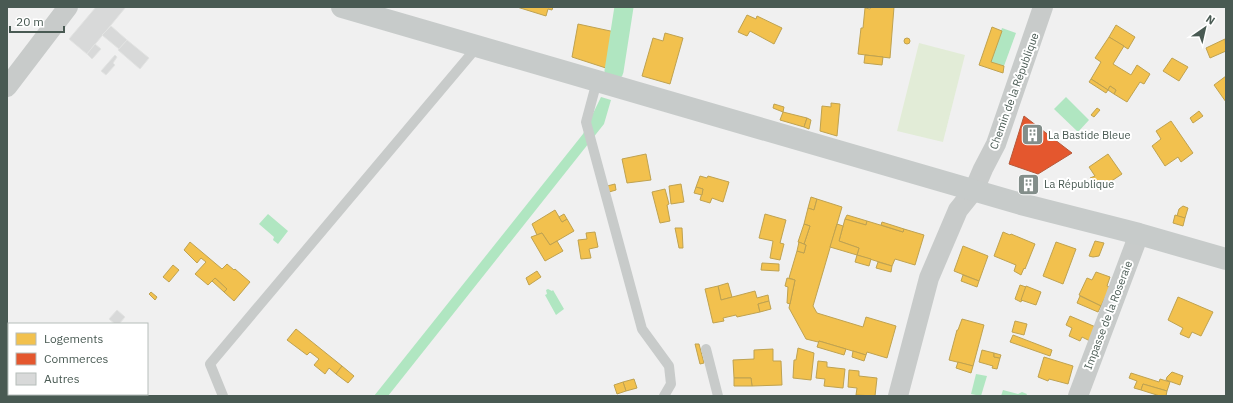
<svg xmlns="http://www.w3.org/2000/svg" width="1233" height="403" font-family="'IBM Plex Sans',sans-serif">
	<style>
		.green { fill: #e2ecd7 }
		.water { fill: #b0e6c1 }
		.homes { fill: #f2c14e; stroke: #bfa250 }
		.shops { fill: #e4572e; stroke: #b65839 }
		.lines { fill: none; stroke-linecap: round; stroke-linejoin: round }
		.canal { stroke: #b0e6c1; stroke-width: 19 }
		.building { fill: #d8d9d9; stroke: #e2e3e2 }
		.lane { stroke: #c8cbca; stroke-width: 10 }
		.street { stroke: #c8cbca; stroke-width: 20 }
		.secondary { stroke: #c7cbca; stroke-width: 22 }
		.labels { text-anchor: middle; stroke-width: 4; stroke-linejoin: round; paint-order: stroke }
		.street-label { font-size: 11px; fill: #495a53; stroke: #fff }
		.poi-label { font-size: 11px; fill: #495a53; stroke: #fff; text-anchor: start }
	</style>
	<rect width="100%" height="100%" fill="#f0f0f0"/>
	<!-- green -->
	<polygon class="green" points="919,43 965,55 943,142 897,131"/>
	<!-- water -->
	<g class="water">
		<polygon points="1002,28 1016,33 1004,66 991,62"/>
		<polygon points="601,97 611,100 604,124 388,396 374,396 583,134"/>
		<polygon points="1066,97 1089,120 1078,132 1054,109"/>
		<polygon points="268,214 288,231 278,244 273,240 274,237 259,224"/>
		<polygon points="548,289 552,291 553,290 564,309 556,315 545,295 547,294 546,290"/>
		<polygon points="976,374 987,376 981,396 971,394"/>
		<polygon points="1003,390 1018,394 1022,392 1027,394 1026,396 1001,396"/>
	</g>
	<!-- homes -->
	<g class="homes">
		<polygon points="517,7 553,7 552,10 548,9 546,16"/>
		<polygon points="871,7 894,7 890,58 858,54 861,28 863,28 865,8 870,9"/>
		<polygon points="747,15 756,19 757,16 782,28 774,44 750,31 747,36 738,32"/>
		<polygon points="578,24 615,32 609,69 572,57"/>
		<polygon points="1116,25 1135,37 1128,49 1109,37"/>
		<polygon points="992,27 1002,31 991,62 1004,66 1003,73 979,65"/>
		<polygon points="665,33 683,38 670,84 642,76 653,38 663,41"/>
		<polygon points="1109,37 1124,46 1113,64 1131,75 1137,65 1150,74 1144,84 1140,82 1127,102 1114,94 1116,90 1110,86 1108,90 1091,79 1101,62 1095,58"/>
		<circle cx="907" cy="41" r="3"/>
		<polygon points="1225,39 1226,51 1210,58 1206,48"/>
		<polygon points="865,55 883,57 882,65 864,63"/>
		<polygon points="1172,58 1188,67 1179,81 1163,71"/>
		<polygon points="1226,76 1226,102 1214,85"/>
		<polygon points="1091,79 1108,90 1106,93 1089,82"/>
		<polygon points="1110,86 1116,90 1114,94 1108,90"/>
		<polygon points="831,103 840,104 837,136 820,131 822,106 831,107"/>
		<polygon points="774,104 784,107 783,112 773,108"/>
		<polygon points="1097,108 1100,110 1094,117 1091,115"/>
		<polygon points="1199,111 1203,116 1193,123 1190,118"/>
		<polygon points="783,112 807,118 804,127 780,120"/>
		<polygon points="807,118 811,120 809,129 804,127"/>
		<polygon points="1171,121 1193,153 1181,162 1178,157 1165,166 1152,146 1161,139 1156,131"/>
		<polygon points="646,154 651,180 627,183 622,159"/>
		<polygon points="1108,154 1122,174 1098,190 1090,178 1095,176 1089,167"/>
		<polygon points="700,176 707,178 708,176 729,182 723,202 712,198 710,203 700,200 703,189 696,187"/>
		<polygon points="1024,179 1034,182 1032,188 1022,185"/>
		<polygon points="615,184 616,190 609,192 607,186"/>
		<polygon points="681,184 684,202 671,204 669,186"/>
		<polygon points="696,187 703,189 702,195 694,193"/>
		<polygon points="665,189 669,204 667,205 670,221 660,223 652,192"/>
		<polygon points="811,197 817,199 814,210 808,208"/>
		<polygon points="817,199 842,207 813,306 817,313 863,327 866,317 896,326 887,358 867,352 866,355 819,341 818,342 806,339 789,308 795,280 789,278 797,251 804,253 806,245 804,244 810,226 804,224 808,208 814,210"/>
		<polygon points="1183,206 1188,208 1185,218 1177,216 1179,209"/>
		<polygon points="555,210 562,222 567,219 574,231 550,245 542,233 537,235 532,224"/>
		<polygon points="564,214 567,219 562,222 559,217"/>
		<polygon points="765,214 786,220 780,243 784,244 780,260 770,258 773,241 759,238"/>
		<polygon points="847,215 867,221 866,225 845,219"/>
		<polygon points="1175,215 1185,218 1183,226 1173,223"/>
		<polygon points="845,219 866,225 867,221 903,232 904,229 924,235 915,265 895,259 892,266 857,255 859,248 839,241"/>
		<polygon points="882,222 904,229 903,232 881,225"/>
		<polygon points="804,224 810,226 804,244 798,242"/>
		<polygon points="837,224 843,226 839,241 859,248 857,255 830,247"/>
		<polygon points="675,228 682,228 683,248 679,248"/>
		<polygon points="595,232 598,247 589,249 591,258 581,259 578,240 587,239 586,233"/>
		<polygon points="1003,232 1010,235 1011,234 1035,244 1025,269 1024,268 1021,275 1014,271 1016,265 994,256"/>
		<polygon points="542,233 550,245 557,241 563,251 545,261 531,237"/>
		<polygon points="1095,241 1104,243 1099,256 1093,257 1089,256"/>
		<polygon points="190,242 222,269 227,264 234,270 235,269 250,282 234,301 224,292 227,289 215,278 208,285 195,274 206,262 201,258 197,263 184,250"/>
		<polygon points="799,242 806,245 804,253 797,251"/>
		<polygon points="1056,242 1076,249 1063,284 1043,276"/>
		<polygon points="963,246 988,256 979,281 954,271"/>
		<polygon points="857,255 871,259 869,266 855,262"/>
		<polygon points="878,262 892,266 891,272 876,268"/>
		<polygon points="762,263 779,264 779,271 761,270"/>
		<polygon points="173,265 179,270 169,282 163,277"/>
		<polygon points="537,271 541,277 529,285 526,278"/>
		<polygon points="1096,272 1110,277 1107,286 1110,287 1101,306 1079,295 1087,278 1092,280"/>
		<polygon points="963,275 979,281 977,287 961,281"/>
		<polygon points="215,278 227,289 224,292 212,281"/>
		<polygon points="787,278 795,280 790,304 787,303 788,287 785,286"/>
		<polygon points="728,283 732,297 721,300 718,286"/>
		<polygon points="1020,285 1026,287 1021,302 1015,299"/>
		<polygon points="718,286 721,300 755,291 757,298 768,295 769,301 758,304 760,312 737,317 736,315 723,318 724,321 713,323 705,289"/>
		<polygon points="1026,286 1041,292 1036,305 1021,300"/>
		<polygon points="151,292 157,297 155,300 149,294"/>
		<polygon points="1080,296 1101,306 1098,312 1077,303"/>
		<polygon points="1178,297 1213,312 1201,336 1192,332 1189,338 1180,334 1183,328 1168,320"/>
		<polygon points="769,301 771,309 760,312 758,304"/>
		<polygon points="1070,316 1098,328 1092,342 1082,337 1080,341 1069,336 1072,328 1066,325"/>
		<polygon points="962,319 984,325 973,366 949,360 957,330 958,330"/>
		<polygon points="1015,321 1027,324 1024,335 1012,332"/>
		<polygon points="296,329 342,366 336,374 329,368 325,374 314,365 319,359 310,352 307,355 287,340"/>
		<polygon points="1013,335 1052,350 1050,356 1010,342"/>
		<polygon points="819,341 846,349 844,355 817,347"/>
		<polygon points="695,344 699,344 704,363 700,364"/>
		<polygon points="798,348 814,353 811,380 793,378 794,360 796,360"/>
		<polygon points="773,349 773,361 781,361 782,385 752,386 751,378 734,378 733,360 754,359 754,350"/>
		<polygon points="982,350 994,353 994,357 1000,358 997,369 992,368 993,366 979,362"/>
		<polygon points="853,351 866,355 864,361 852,357"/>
		<polygon points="994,353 1001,355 1000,358 994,357"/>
		<polygon points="1044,357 1073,366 1068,384 1049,379 1048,381 1038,377"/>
		<polygon points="818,361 827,362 827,367 845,369 843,388 824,386 825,379 816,378"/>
		<polygon points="958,362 973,366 971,373 956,368"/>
		<polygon points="342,366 354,376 348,383 336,374"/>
		<polygon points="849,370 859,371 859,376 877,378 875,396 856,395 857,388 848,387"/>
		<polygon points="1172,372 1183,376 1180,385 1166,380 1167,377"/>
		<polygon points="1131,373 1159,382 1160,379 1170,382 1167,391 1143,384 1141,390 1134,388 1137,381 1129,378"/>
		<polygon points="734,378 751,378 752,386 734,386"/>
		<polygon points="634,379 637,388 626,391 623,382"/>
		<polygon points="623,382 626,391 617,394 614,385"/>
		<polygon points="1143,384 1167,391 1166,396 1160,396 1141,390"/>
	</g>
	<!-- shops -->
	<polygon class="shops" points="1024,116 1072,153 1038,174 1009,164"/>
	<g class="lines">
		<!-- canal -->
		<polyline class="canal" points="614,71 624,7"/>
	</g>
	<!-- building -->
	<g class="building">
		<polygon points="96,7 124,7 125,8 87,54 69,39"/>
		<polygon points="111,26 127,40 119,49 102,35"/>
		<polygon points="127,40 149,58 140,69 118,50"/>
		<polygon points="95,44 101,49 92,59 87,54"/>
		<polygon points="115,55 117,57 113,63 115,65 106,75 101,71"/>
		<polygon points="117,310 125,317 119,324 115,324 109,319"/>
	</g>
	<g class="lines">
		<!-- lane -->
		<g class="lane">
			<polyline points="597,81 586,122 642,329 669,366 671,384 664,396"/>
			<polyline points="706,349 718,396"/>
			<polyline points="223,396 210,364 477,47"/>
		</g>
		<!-- street -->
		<g class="street">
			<polyline points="7,87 68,7"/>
			<polyline points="898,396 929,278 958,210 974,190 983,169 996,144 1043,7"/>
			<polyline points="1078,396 1139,234"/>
		</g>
		<!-- secondary -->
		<polyline class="secondary" points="342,7 1021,204 1139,234 1226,259"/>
	</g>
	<!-- icons -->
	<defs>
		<symbol id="building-square" viewBox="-11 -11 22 22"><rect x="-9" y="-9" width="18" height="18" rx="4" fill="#838e8a" stroke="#fff"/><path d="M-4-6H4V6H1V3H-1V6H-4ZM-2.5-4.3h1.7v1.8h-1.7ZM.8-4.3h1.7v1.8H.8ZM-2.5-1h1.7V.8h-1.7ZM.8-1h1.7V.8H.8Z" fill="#fff"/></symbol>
	</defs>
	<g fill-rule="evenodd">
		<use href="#building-square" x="1020" y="122" width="25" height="25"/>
		<use href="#building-square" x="1016" y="172" width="25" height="25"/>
	</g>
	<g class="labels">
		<!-- street labels -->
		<g class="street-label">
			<text transform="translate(1014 91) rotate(-70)" y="4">Chemin de la République</text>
			<text transform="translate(1108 315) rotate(-69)" y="4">Impasse de la Roseraie</text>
		</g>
		<!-- poi labels -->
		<g class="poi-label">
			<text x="1048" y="139">La Bastide Bleue</text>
			<text x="1044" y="188">La République</text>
		</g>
	</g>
	<!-- border -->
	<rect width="1233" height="403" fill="none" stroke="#495a53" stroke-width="16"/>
	<!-- legend -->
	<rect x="8" y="323" width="140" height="72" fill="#ffffff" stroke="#b6bdba"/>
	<rect x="16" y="333" width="20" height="12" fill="#f2c14e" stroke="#b6bdba"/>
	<text x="44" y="343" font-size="12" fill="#495a53">Logements</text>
	<rect x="16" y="353" width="20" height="12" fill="#e4572e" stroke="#b6bdba"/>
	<text x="44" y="363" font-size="12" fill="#495a53">Commerces</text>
	<rect x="16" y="373" width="20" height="12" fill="#d8d9d9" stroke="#b6bdba"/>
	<text x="44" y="383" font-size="12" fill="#495a53">Autres</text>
	<!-- north arrow -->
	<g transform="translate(1205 28) rotate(34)" stroke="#ffffff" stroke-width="3" paint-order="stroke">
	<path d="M0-3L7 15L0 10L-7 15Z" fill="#495a53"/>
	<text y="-6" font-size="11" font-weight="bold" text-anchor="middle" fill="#495a53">N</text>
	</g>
	<!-- scale -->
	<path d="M10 26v6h54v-6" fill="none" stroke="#495a53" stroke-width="2"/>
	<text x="16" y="26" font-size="12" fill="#495a53" stroke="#ffffff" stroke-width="3" paint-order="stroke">20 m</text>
</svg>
